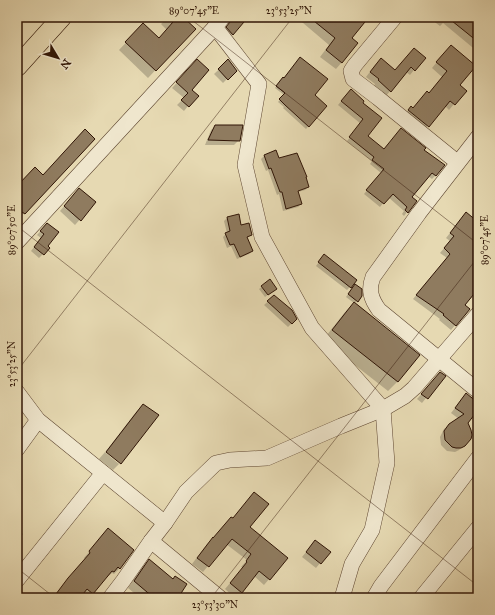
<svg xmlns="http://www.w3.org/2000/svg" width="495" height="615" font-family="'IM FELL Great Primer',serif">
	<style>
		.shadow { fill: #0003 }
		.building { fill: #8f7b5f; stroke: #301506 }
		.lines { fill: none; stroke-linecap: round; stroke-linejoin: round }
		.minor-casing { stroke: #5e4631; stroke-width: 16 }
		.major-casing { stroke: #301506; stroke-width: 20 }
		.minor { stroke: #efe6cd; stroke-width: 15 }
		.major { stroke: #e6d9b2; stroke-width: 19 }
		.ticks { fill: none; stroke: #301506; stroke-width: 1; stroke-opacity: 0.45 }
		.neatline { fill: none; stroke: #301506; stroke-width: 1.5 }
		.ticks-label { font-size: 10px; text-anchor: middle; fill: #301506 }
	</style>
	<rect width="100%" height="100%" fill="#e6d9b2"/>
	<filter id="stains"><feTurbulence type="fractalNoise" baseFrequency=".005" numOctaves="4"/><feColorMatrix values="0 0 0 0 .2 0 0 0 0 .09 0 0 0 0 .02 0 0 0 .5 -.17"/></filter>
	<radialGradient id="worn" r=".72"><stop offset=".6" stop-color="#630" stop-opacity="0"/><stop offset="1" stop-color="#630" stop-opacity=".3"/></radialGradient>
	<!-- shadow -->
	<g class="shadow">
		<polygon points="168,17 182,17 194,29 148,78 119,50 136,32 158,39 167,30 161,24"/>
		<polygon points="236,17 238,17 243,22 228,39 222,32"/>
		<polygon points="296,17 364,17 350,38 342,62 336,69 320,57 329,45"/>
		<polygon points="428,17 477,17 478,18 478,52 443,23 440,26"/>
		<polygon points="445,52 459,86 454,104 449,110 445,106 422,132 405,113 411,108 413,109 429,94 442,77 432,68"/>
		<polygon points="409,54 414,70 410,75 406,72 386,96 374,86 375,84 366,77 376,64 395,71"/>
		<polygon points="228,61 231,75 223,83 214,74"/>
		<polygon points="193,65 191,90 188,106 184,111 177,105 184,98 172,88"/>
		<polygon points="284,79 314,95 314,120 306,129 283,108 284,107 278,102 284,95 275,88 281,80"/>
		<polygon points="347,94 361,103 367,136 383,150 401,129 423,150 436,175 432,179 428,176 411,197 407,212 404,216 402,214 404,211 388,197 380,207 364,194 381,173 370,164 372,161 347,141 361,124 338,105"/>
		<polygon points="216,126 239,140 234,145 205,145 211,130"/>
		<polygon points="93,139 24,213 17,220 17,187 43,176"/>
		<polygon points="275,151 279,159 308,187 305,190 298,192 301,204 298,207 283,211 279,194 277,195 268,170 266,171 261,159 264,156"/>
		<polygon points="75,194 95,202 75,225 60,211"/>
		<polygon points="238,215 241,227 251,235 247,238 252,251 249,254 237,259 231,246 227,248 223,237 227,233 224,221 227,218"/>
		<polygon points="462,218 478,223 478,287 463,305 469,309 451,330 439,320 440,319 413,299 447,258 440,253 450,241 446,238"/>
		<polygon points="47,224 46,246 49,248 39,258 31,251 41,238 37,235"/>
		<polygon points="321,259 350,287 347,290 316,266"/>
		<polygon points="17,276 20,278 17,283"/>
		<polygon points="270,281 273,291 265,297 259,289"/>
		<polygon points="353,287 361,296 355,303 418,355 397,382 388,391 323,340 345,312 354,303 346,297"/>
		<polygon points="274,296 296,319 288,327 264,305"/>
		<polygon points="444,376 422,403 417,399 436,378"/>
		<polygon points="466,394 478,402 478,408 467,423 464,445 459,450 455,452 447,451 441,445 440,437 444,429 450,424 459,419 451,413 462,399"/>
		<polygon points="143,405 121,462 106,451 136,412"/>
		<polygon points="105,452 119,464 113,470 99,459"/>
		<polygon points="249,527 287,558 264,585 254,576 235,598 225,589 243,568 241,567 247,560 226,544 203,572 192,564 207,544 213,538"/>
		<polygon points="17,529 23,534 17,541"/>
		<polygon points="103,535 133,550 119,569 114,574 112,573 107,577 106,577 87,598 53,598 85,559 84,558"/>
		<polygon points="315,541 329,552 316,568 302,557"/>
		<polygon points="149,560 172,580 175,577 178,598 140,598 128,588 143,566"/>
		<polygon points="281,594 286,598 277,598"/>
	</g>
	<!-- building -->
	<g class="building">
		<polygon points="168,17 183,17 196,29 156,71 125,42 143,23 159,38 173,22"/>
		<polygon points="234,17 240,17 244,22 233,35 226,27"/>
		<polygon points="309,17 369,17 352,38 358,43 342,63 326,50 335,38"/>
		<polygon points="447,17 478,17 478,42 467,33"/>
		<polygon points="451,45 476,66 460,85 467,91 455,105 450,101 429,127 408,110 411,106 413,108 427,91 429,93 447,71 436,62"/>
		<polygon points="414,48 426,58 415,71 411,67 391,92 378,80 379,79 370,72 381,58 395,70"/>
		<polygon points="300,57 328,79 315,95 327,106 309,127 285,105 279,99 285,93 276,86 283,77 284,78"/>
		<polygon points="197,59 209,70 192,90 199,96 189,107 181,100 188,93 176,82"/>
		<polygon points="228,59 237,71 228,80 218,69"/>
		<polygon points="351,89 364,101 363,103 382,118 368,136 384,149 401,128 426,148 424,150 445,165 436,176 432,173 412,197 417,201 408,213 405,210 407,207 393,194 384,204 366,190 384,169 372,160 374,157 349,137 363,119 341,101"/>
		<polygon points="215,125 243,125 240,141 208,140"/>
		<polygon points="85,129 95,139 25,214 22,212 17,218 17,186 35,167 43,175"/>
		<polygon points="276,150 279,158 297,153 307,177 306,177 309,187 298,191 302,204 286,209 282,192 280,192 271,168 269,169 264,155"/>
		<polygon points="79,188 96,202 81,221 64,206"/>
		<polygon points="466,212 478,222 478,289 465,305 470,309 456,326 443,315 444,314 416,295 450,254 444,248 454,236 450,233"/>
		<polygon points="239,214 241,225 249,223 252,235 247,237 253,251 240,257 234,244 230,245 225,233 230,231 227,217"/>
		<polygon points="47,223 59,232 48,246 50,248 44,255 34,247 44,234 40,231"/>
		<polygon points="324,254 357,280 351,288 318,262"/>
		<polygon points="270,279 277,289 268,295 261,286"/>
		<polygon points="355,284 362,289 362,296 358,302 348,294"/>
		<polygon points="274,295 292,310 297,319 292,324 267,301"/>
		<polygon points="354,302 420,355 398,382 332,330"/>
		<polygon points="440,372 446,376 428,399 421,394"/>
		<polygon points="466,393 472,398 478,401 478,410 468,423 471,430 472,435 471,439 465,446 461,448 456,448 452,447 445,440 444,431 449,424 464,414 455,408"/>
		<polygon points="143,404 159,415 121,464 106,452"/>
		<polygon points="254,492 269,504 250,527 288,558 270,580 259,571 242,593 230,583 247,562 246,561 251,554 232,539 209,567 197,558 213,537 213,538 231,517 233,518"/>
		<polygon points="108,528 134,550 120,569 118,567 114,572 112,571 93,594 87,589 80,598 53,598 68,578 90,553 89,551"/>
		<polygon points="315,540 331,552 321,564 306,552"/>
		<polygon points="149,559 173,579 175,576 187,584 178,598 154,598 134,581"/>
	</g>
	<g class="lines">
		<defs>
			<g id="minor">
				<polyline points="395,17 355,65 351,71 353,79 378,98 457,162"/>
				<polyline points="215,27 259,84 245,165 262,237 312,328 383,409 387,463 372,530 352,564 342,598"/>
				<path d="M478,137L419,213L373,277C368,290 371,299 379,310L478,391"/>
				<polyline points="17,242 215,27 223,17"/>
				<polyline points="17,392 38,420 165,523"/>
				<polyline points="17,449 38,420"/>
				<polyline points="151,541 220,598"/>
				<polyline points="17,580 103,473"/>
				<polyline points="110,598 123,581 151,541 165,523 186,492 216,463 230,460 267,458 341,426 383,409 405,396 414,388 478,314"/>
				<polyline points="374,598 381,586 478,458"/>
				<polyline points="421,598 478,528"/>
			</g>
			<polyline id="major" points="17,67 62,17"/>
		</defs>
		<!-- minor casing -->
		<use href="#minor" class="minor-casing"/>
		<!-- major casing -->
		<use href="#major" class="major-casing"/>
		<!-- minor -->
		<use href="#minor" class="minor"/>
		<!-- major -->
		<use href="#major" class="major"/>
	</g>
	<!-- ticks -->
	<path class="ticks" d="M188,17L478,244M17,226L478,586M17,371L293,17M17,568L55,598M211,598L478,257"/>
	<!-- margin -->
	<rect width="495" height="615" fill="none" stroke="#e6d9b2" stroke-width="44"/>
	<!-- north arrow -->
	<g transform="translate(58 58) rotate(128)" stroke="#efe6cd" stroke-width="3" paint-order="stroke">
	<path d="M0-3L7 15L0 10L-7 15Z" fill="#301506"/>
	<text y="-6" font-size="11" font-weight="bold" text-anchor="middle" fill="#301506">N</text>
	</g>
	<rect x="22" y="22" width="451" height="571" class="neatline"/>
	<g class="ticks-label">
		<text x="194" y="14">89°07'45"E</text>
		<text x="289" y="14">23°53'25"N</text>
		<text transform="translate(11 230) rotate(-90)" y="4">89°07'50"E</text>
		<text transform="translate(484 240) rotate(-90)" y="4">89°07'45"E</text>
		<text transform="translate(11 364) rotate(-90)" y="4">23°53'25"N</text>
		<text x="215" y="608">23°53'30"N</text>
	</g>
	<rect width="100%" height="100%" filter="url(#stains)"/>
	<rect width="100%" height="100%" fill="url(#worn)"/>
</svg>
